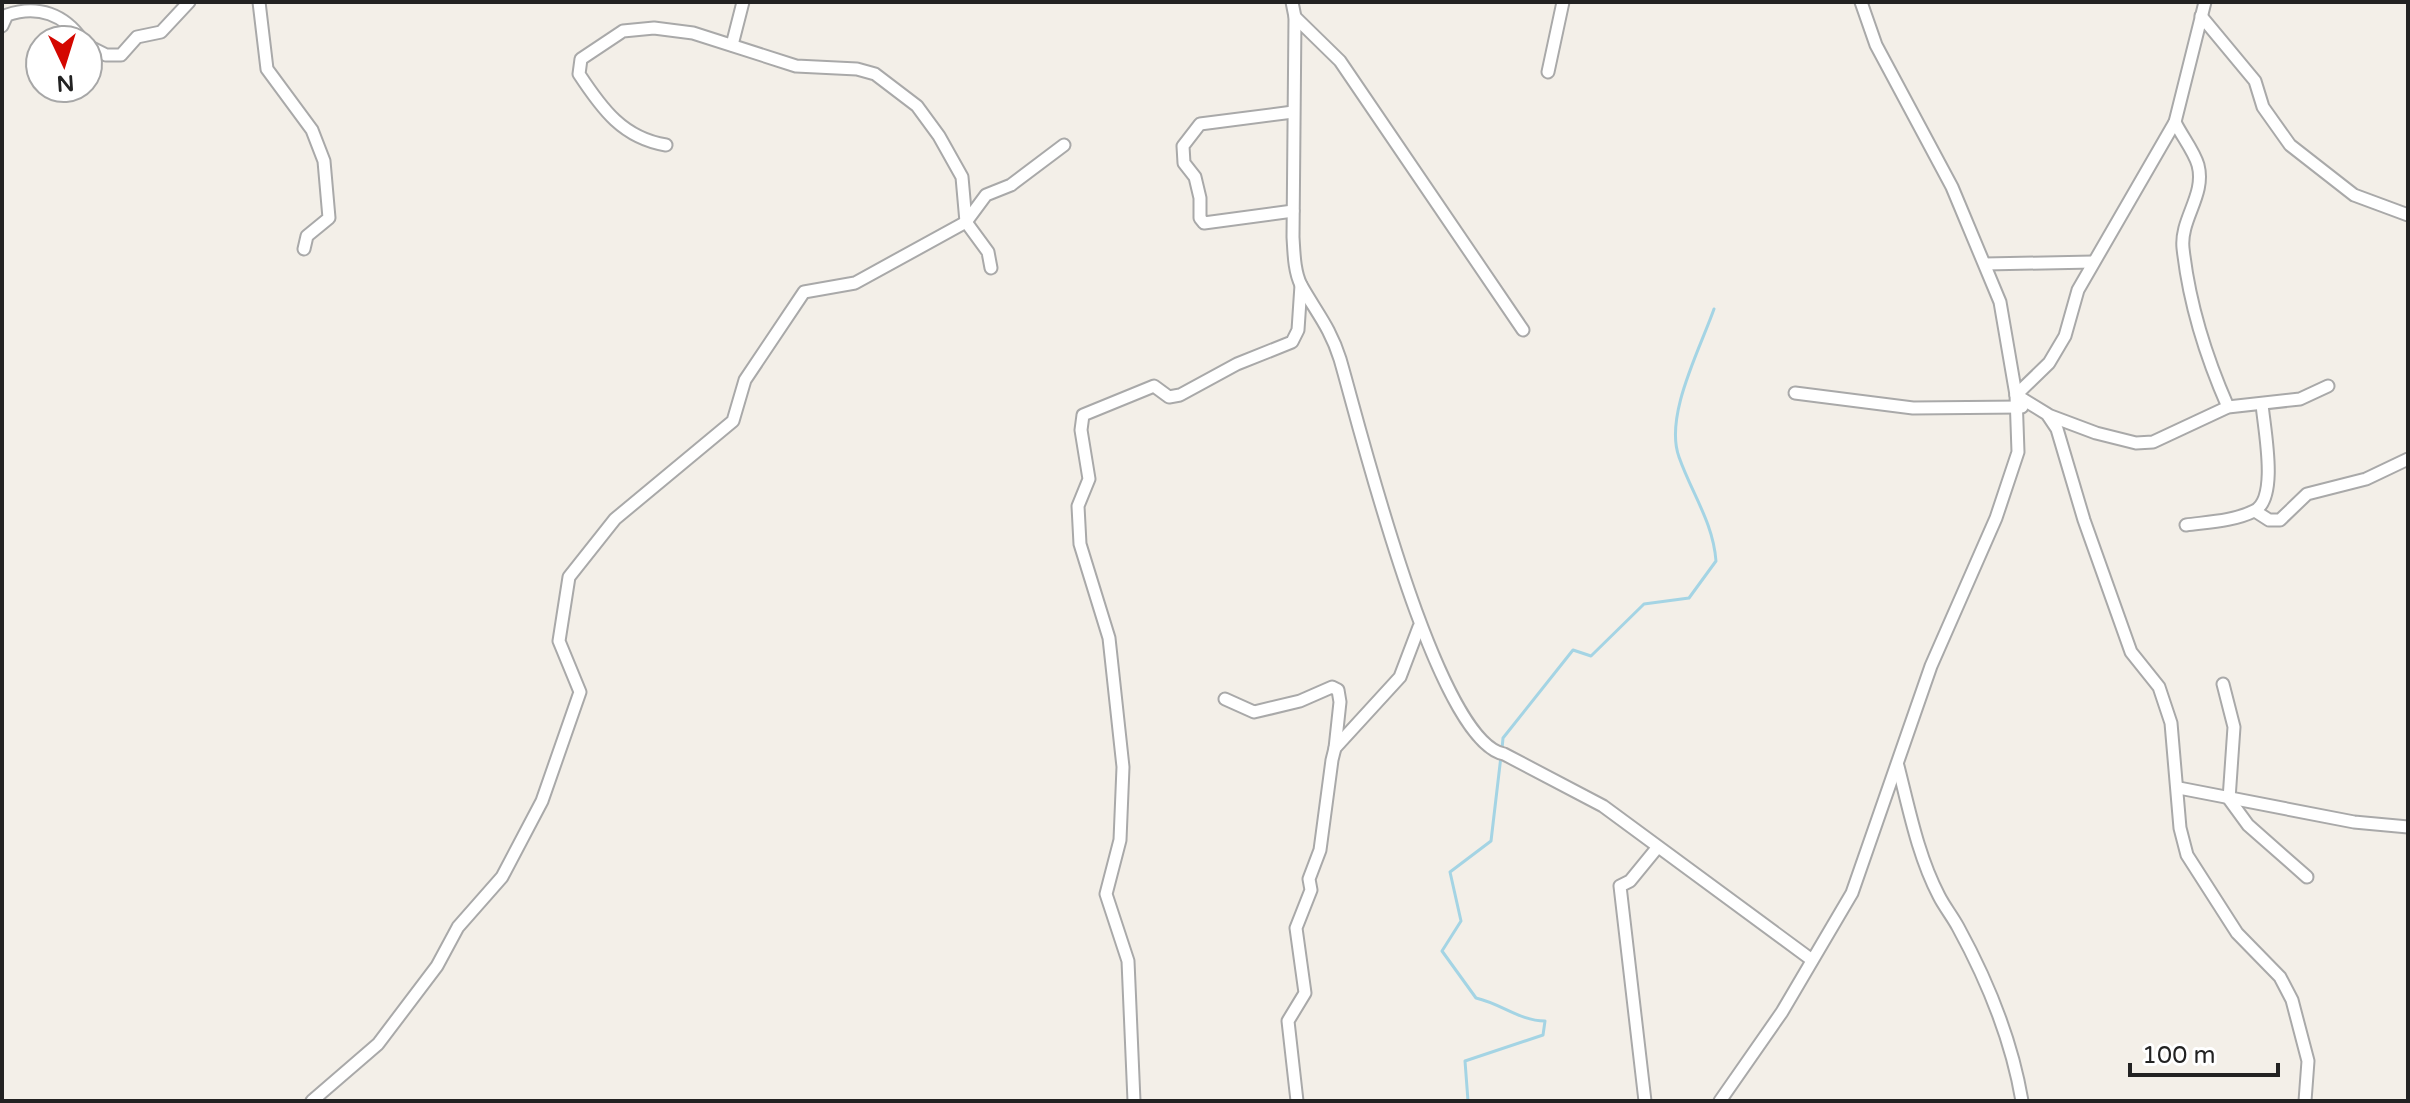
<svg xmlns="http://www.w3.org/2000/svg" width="2410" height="1103" font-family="'Varela Round',sans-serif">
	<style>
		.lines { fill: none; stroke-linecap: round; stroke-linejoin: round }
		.stream { stroke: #a4d4e4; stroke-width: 3 }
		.minor-casing { stroke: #a9a9a9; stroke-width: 15 }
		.minor { stroke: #fff; stroke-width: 11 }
	</style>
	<rect width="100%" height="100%" fill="#f3efe8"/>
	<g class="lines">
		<!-- stream -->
		<g class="stream">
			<path d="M1502,749L1503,738L1573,650L1591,656L1644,604L1689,598L1716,561C1713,522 1692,494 1679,457C1664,416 1700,349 1714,309"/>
			<path d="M1468,1101L1465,1061L1543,1035L1545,1021C1520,1021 1502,1004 1476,998L1442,951L1461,921L1450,872L1491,841L1501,756"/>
		</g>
		<defs>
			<g id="minor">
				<polyline points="259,2 267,69 312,130 324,161 329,218 307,236 304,249"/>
				<path d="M1292,2L1295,17L1293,237C1294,252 1294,271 1301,285C1316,312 1330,327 1340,359C1360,427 1436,741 1504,754L1603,806L1812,960"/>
				<polyline points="2201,16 2255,81 2263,107 2290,145 2354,195 2408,215"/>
				<polyline points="1295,17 1340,61 1523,330"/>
				<path d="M2,26L7,15C38,4 65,15 82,40"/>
				<polyline points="732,45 743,2"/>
				<polyline points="88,46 106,55 121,55 137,37 161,32 189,2"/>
				<polyline points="1548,72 1563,2"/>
				<polyline points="1293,112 1200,124 1183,146 1184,163 1195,177 1200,198 1200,218 1204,223 1293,211"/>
				<path d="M2175,122C2181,135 2194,151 2198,165C2206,195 2180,219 2183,248C2189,303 2206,357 2228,407"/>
				<path d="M666,145C623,138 602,109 579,74L581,59L623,31L654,28L693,33L796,66L857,69L875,74L917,106L939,136L962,177L966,222L988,252L991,268"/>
				<polyline points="1985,264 2093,262"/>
				<polyline points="1795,393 1913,408 2022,407"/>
				<polyline points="2016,395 2047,414 2057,429 2084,520 2131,652 2159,687 2171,723 2180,828 2187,855 2237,933 2280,977 2292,1000 2308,1061 2305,1101"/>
				<polyline points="2016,395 2049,363 2065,336 2078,290 2175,122 2205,2"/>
				<polyline points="2048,415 2096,433 2136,443 2153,442 2228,407 2300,399 2328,386"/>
				<polyline points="2255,511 2269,520 2280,520 2307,494 2366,479 2408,459"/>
				<path d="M2186,525C2208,522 2234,521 2254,511C2279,499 2264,429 2262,404"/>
				<polyline points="2223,684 2234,727 2229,799 2248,825 2307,877"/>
				<polyline points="1225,699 1254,712 1300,701 1332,687 1338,690 1340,702 1335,748"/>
				<path d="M1898,766C1909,809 1918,856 1939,896C1944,906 1952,916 1958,927C1987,980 2012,1042 2022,1101"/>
				<polyline points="2179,788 2354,822 2408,827"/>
				<polyline points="312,1101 378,1044 437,966 458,927 502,877 542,801 580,692 559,641 569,577 615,519 733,421 745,380 804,292 855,283 966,222 986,195 1011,185 1064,145"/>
				<polyline points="1134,1101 1128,961 1106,894 1120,840 1123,767 1109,638 1080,544 1078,506 1089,479 1081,430 1083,415 1154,386 1169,397 1180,395 1237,364 1292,342 1298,330 1301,285"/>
				<polyline points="1297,1101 1288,1021 1305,993 1296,928 1311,890 1309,879 1320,850 1332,760 1335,748 1400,677 1419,627"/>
				<polyline points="1645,1101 1620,886 1630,881 1657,848"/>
				<polyline points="1720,1101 1782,1012 1852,893 1931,666 1996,518 2018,452 2016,395 2000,302 1952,187 1876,45 1861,2"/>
			</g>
		</defs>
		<!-- minor casing -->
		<use href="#minor" class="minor-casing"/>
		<!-- minor -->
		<use href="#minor" class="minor"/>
	</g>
	<!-- border -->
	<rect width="2410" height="1103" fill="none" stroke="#222222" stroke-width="8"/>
	<!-- north arrow -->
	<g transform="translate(64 64) rotate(176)"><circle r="38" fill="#ffffff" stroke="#a7a7a7" stroke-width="2"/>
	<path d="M0-6L14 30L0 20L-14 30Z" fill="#d40700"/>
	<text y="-12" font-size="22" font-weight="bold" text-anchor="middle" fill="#222222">N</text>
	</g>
	<!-- scale -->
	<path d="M2130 1063v12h148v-12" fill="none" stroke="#222222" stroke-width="4"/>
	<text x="2142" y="1063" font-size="24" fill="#222222" stroke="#ffffff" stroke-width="6" paint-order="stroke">100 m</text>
</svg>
